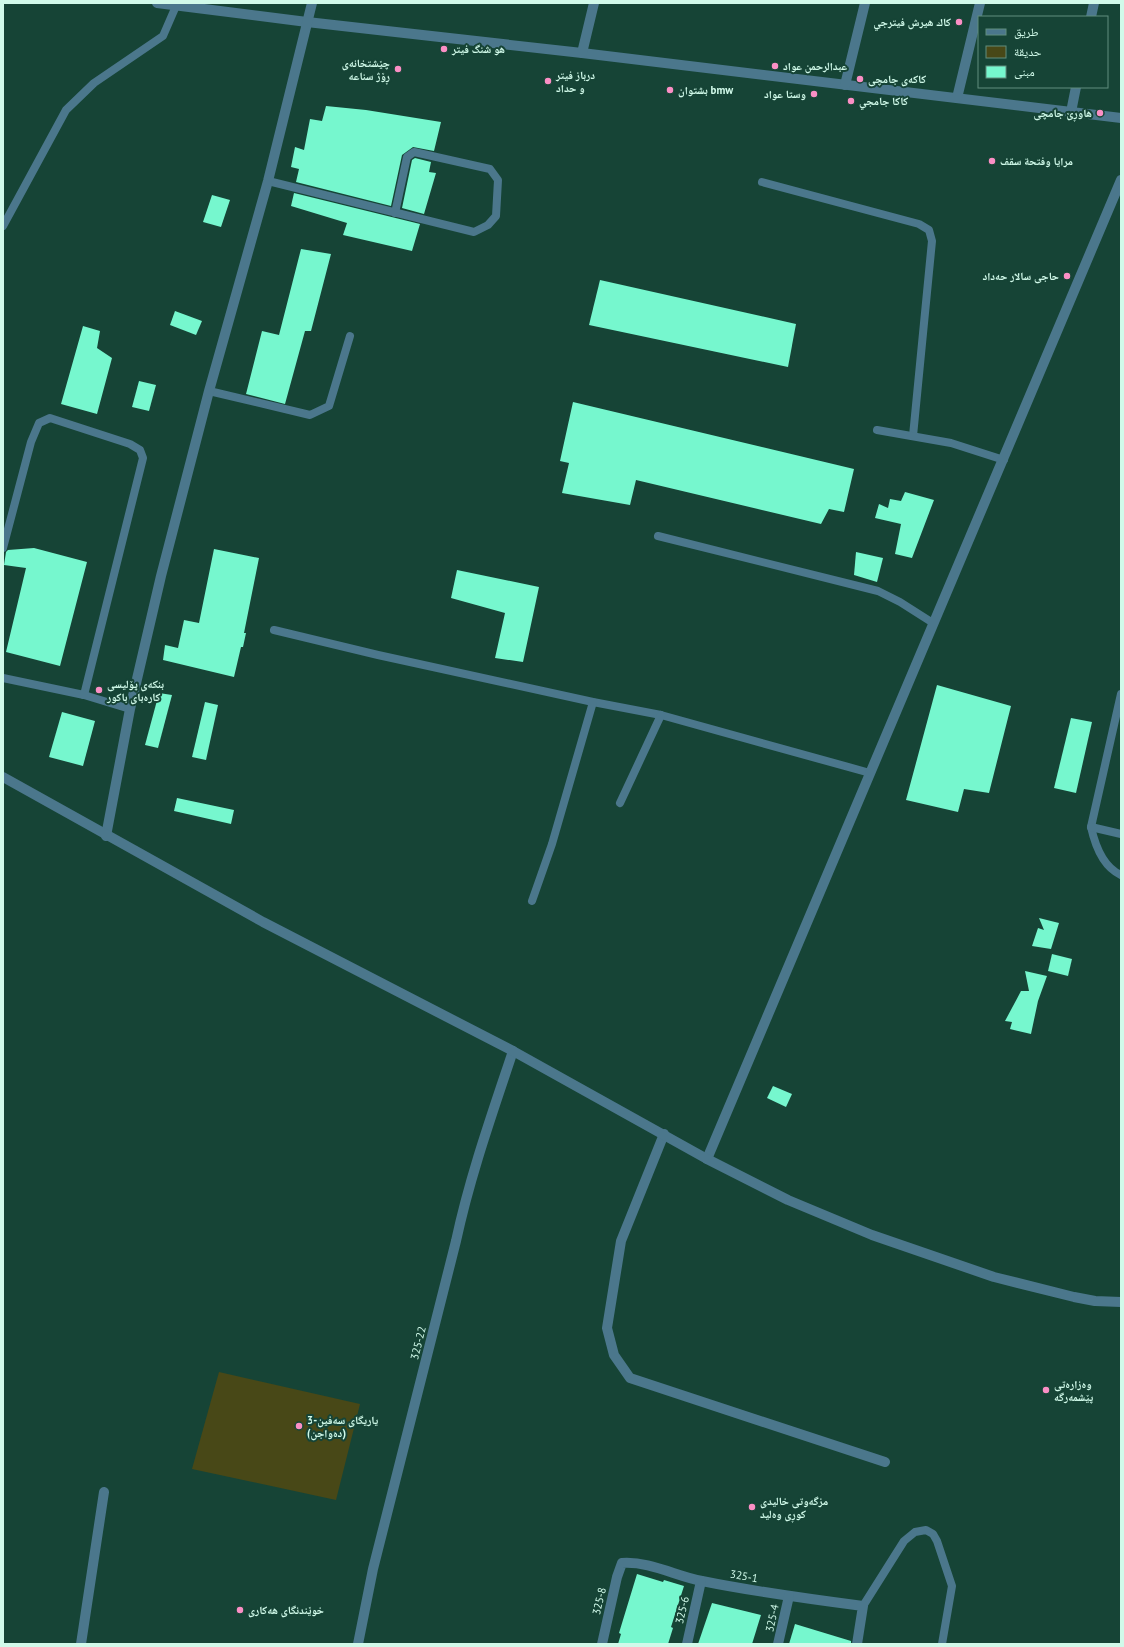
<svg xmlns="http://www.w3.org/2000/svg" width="1124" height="1647" font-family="'PT Sans','Noto Naskh Arabic',sans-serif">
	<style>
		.green { fill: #484817 }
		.building { fill: #76f7ce }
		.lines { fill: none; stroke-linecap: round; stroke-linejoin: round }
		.service { stroke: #4b778c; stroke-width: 8 }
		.minor { stroke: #4b778c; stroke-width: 10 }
		.tertiary { stroke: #4b778c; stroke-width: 10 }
		.poi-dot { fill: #fb8fc5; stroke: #164436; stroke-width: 1.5 }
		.labels { text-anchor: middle; stroke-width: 4; stroke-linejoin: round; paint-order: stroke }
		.poi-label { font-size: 11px; font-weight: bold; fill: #d1faea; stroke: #164436; text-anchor: start }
		.street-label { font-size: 11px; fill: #d1faea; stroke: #164436 }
	</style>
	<rect width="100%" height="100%" fill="#164436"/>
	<!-- green -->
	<polygon class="green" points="219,1372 360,1404 336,1500 192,1469"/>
	<!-- building -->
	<g class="building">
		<polygon points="326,106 366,110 441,122 434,151 413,147 402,155 391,206 296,182 299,169 291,167 295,147 304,150 310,119 322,121"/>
		<polygon points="415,158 431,162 429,172 436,173 424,214 402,208 412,160"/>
		<polygon points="294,193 420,224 412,251 343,235 347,223 291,206"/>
		<polygon points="212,195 230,200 221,227 203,222"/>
		<polygon points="301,249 331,254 311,331 305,331 285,404 246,394 262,331 279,335"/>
		<polygon points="600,280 796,324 788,367 589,325"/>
		<polygon points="175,311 202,321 196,335 170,325"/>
		<polygon points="83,326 100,331 97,348 112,358 97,414 61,404"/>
		<polygon points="139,381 156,385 149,411 132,407"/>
		<polygon points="573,402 854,469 844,512 829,509 821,524 636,480 630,505 562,493 569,463 560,461"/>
		<polygon points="905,492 934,500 912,558 895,554 901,524 875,518 879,504 888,508 890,499 901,501"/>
		<polygon points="34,548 87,562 60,666 6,652 26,568 4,565 6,552 8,550"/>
		<polygon points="214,549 259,558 244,633 246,633 243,647 241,647 234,677 163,660 165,645 178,648 184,620 199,623"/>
		<polygon points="856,552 883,558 877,582 854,575"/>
		<polygon points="457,570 539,587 523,662 495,658 505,613 451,598"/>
		<polygon points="937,685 1011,706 989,793 964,789 958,812 906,800"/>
		<polygon points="159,693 172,695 158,748 145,745"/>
		<polygon points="205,702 218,705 206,760 192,757"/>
		<polygon points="62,712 95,721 83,766 49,757"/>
		<polygon points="1071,718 1092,722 1076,793 1054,788"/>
		<polygon points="177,798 234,810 231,824 174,811"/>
		<polygon points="1039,918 1059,923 1051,949 1032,946 1038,928 1044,930"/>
		<polygon points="1052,954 1072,959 1068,976 1048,971"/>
		<polygon points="1025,971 1047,976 1038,1001 1031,1034 1010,1029 1012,1022 1005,1021 1021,991 1029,991"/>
		<polygon points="773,1086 792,1094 786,1107 767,1098"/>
		<polygon points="637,1574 663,1582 664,1580 684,1586 671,1627 673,1628 668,1644 618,1644 621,1634 619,1633"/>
		<polygon points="712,1603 761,1615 752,1644 698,1644"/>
		<polygon points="795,1624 851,1641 851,1644 789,1644"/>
	</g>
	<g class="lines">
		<!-- service -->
		<g class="service">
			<polyline points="268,181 474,232 488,225 496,216 498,180 490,169 414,152 407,157 395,213"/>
			<polyline points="762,182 919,224 929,230 932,241 913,436"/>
			<polyline points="3,226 66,110 94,83 163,36 176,6"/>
			<polyline points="209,391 310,415 329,406 350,336"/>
			<polyline points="877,430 951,443 1004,460"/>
			<polyline points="658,536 878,591 900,602 933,623"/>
			<polyline points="3,548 31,442 39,423 50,418 130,444 140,450 143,458 84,695"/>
			<polyline points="274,630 378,655 593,702 661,715 870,773"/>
			<polyline points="3,678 84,695 130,709"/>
			<path d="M1121,694L1091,827C1095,845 1103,867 1121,875"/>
			<polyline points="620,803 661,715"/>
			<polyline points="1091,827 1121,834"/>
			<polyline points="532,901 552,844 593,702"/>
			<polyline points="863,1606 904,1541 915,1532 926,1530 933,1534 937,1541 952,1586 942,1644"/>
		</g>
		<!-- minor -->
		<g class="minor">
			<polyline points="157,3 307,22 582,53 1121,118"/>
			<polyline points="1091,17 1094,3"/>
			<polyline points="582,53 594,3"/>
			<polyline points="845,85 865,3"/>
			<polyline points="957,98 980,3"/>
			<polyline points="1071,112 1076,87"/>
			<polyline points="106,836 130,709 161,576 209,391 268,181 312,3"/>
			<polyline points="664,1134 621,1241 607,1328 614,1355 630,1378 885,1462"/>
			<polyline points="707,1159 1121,180"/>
			<polyline points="81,1644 104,1492"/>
			<path d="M358,1644L373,1569L456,1241C470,1176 492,1114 513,1051"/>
			<path d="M602,1644L617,1577L622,1563C649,1561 676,1576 702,1581C756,1592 809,1599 863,1606L857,1644"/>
			<polyline points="687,1644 701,1581"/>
			<polyline points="778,1644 789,1596"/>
		</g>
		<!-- tertiary -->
		<polyline class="tertiary" points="3,777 263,922 513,1051 707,1159 788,1200 872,1235 994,1277 1074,1297 1095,1301 1121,1302"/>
	</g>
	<!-- markers -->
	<g class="poi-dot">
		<circle cx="959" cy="22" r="4"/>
		<circle cx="444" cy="49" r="4"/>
		<circle cx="775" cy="66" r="4"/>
		<circle cx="398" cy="69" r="4"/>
		<circle cx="860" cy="79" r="4"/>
		<circle cx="548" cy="81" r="4"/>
		<circle cx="670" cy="90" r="4"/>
		<circle cx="814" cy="94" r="4"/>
		<circle cx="851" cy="101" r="4"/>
		<circle cx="1100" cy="113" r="4"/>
		<circle cx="992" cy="161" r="4"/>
		<circle cx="1067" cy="276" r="4"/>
		<circle cx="99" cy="690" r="4"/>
		<circle cx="1046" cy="1390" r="4"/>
		<circle cx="299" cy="1426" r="4"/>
		<circle cx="752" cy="1507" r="4"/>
		<circle cx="240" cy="1610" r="4"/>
	</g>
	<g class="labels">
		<!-- poi labels -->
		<g class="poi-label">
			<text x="951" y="26" text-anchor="end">كاك هيرش فيترجي</text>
			<text x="452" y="53">هو شنگ فيتر</text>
			<text x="390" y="67" text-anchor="end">چێشتخانەی<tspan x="390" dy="13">ڕۆژ سناعه</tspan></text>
			<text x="783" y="70">عبدالرحمن عواد</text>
			<text x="556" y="79">درباز فیتر<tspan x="556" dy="13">و حداد</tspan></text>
			<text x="868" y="83">کاکەی جامچی</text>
			<text x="678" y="94">بشتوان bmw</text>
			<text x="806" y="98" text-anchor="end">وستا عواد</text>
			<text x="859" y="105">كاكا جامجي</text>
			<text x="1092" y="117" text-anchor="end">هاوڕێ جامچی</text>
			<text x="1000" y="165">مرايا وفتحة سقف</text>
			<text x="1059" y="280" text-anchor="end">حاجی سالار حەداد</text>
			<text x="107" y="688">بنکەی پۆلیسی<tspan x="107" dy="13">کارەبای باکور</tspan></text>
			<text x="1054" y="1388">وەزارەتی<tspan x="1054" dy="13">پێشمەرگە</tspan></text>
			<text x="307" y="1424">یاریگای سەفین-3<tspan x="307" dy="13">(دەواجن)</tspan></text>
			<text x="760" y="1505">مزگەوتی خالیدی<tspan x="760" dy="13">کوڕی وەلید</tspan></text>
			<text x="248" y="1614">خوێندنگای هەکاری</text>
		</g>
		<!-- street labels -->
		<g class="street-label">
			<text transform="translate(418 1343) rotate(-76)" y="4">325-22</text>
			<text transform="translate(744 1576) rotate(10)" y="4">325-1</text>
			<text transform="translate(599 1601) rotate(-77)" y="4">325-8</text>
			<text transform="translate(682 1610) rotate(-77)" y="4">325-6</text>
			<text transform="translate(772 1618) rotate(-78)" y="4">325-4</text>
		</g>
	</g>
	<!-- border -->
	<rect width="1124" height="1647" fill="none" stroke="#d1faea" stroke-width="8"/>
	<!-- legend -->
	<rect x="978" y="16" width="130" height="72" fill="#164436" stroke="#618d7e"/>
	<rect x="986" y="29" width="20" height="6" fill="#4b778c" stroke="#618d7e"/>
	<text x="1014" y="36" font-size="12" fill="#d1faea">طريق</text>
	<rect x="986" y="46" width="20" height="12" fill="#484817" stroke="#618d7e"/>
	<text x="1014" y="56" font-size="12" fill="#d1faea">حديقة</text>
	<rect x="986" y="66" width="20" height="12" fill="#76f7ce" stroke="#618d7e"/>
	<text x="1014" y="76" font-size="12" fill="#d1faea">مبنى</text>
</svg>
